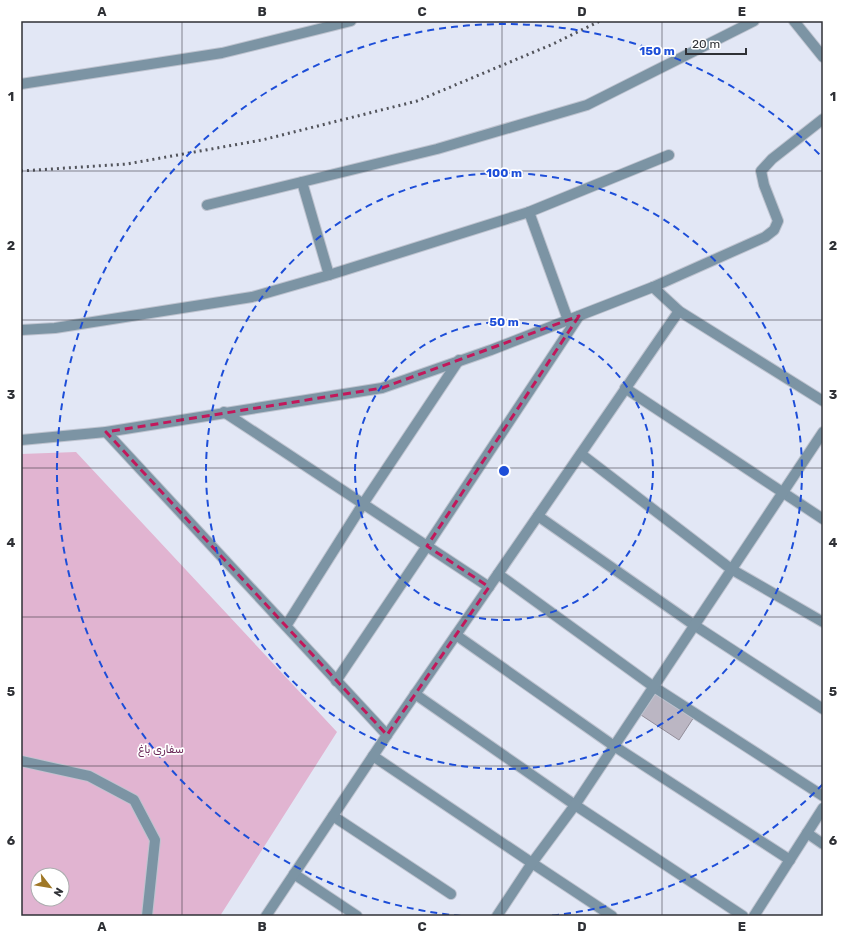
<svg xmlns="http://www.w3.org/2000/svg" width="844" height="937" font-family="Rubik,Cairo,sans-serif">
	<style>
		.green { fill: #e1b4d1; fill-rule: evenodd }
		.building { fill: #bbb6c3; stroke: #938e9a }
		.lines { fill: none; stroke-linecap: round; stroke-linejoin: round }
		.minor-casing { stroke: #bec3cf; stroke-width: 12 }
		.minor { stroke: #7c94a4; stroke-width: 10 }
		.rail { stroke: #52545b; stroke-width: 3; stroke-dasharray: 2 4; stroke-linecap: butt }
		.marked { fill: none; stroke: #c2185b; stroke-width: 3; stroke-dasharray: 8 5; stroke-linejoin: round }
		.grid { fill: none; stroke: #2f3136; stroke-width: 1; stroke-opacity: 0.55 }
		.ring { fill: none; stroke: #1d4ed8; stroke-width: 2; stroke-dasharray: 7 5 }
		.labels { text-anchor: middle; stroke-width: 3.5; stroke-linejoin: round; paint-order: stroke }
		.park-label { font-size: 11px; fill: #692857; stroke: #fff }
		.centre { fill: #1d4ed8; stroke: #fff; stroke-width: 2 }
		.ring-label { font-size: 12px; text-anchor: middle; font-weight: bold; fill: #1d4ed8; stroke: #fff; stroke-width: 3.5; stroke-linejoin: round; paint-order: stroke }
		.neatline { fill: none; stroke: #2f3136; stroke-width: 1.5 }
		.grid-label { font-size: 13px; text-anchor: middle; font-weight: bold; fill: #2f3136 }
	</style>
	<rect width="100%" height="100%" fill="#e2e7f5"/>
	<!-- green -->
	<path class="green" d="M76,452L337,732L220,916H21V454ZM38,875H62V899H38Z"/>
	<!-- building -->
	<polygon class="building" points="656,692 694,717 679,740 641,715"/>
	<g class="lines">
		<defs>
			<g id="minor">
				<polyline points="794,21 823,57"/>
				<polyline points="21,84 222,53 351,21"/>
				<polyline points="302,182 329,275 529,212 669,155"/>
				<polyline points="207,205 437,149 587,105 754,21"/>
				<polyline points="529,212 568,320"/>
				<polyline points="653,287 679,311 823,401"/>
				<polyline points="21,330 55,328 252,297 329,275"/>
				<polyline points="625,388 823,519"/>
				<polyline points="224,412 489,587"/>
				<polyline points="106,432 387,735"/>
				<polyline points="21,440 106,432 382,388 491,350 568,320 653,287 765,237 774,230 778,221 764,185 761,171 772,159 823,119"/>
				<polyline points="581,454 731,569 823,622"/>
				<polyline points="538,516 694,625 823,709"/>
				<polyline points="498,574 654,687 823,796"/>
				<polyline points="286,626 363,504 459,360"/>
				<polyline points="456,635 614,746 790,860"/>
				<polyline points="336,681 427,546 579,316"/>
				<polyline points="415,694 575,805 743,916"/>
				<polyline points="373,756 532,863 612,916"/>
				<polyline points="21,761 89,776 134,800 155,840 147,916"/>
				<polyline points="333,816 451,894"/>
				<polyline points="807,833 823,844"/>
				<polyline points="294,874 357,916"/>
				<polyline points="266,916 387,735 679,311"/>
				<polyline points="497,916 532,863 575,805 823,432"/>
				<polyline points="754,916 823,808"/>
			</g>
		</defs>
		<!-- minor casing -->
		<use href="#minor" class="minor-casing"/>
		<!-- minor -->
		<use href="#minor" class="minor"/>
		<!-- rail -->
		<polyline class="rail" points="21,171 127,164 262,140 417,101 553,44 600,21"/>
	</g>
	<!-- marked area -->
	<path class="marked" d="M579,316L427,546L489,587L387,735L106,432L382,388Z"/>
	<!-- grid -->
	<path class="grid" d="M182,21V916M342,21V916M502,21V916M662,21V916M21,171H823M21,320H823M21,468H823M21,617H823M21,766H823"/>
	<!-- distance rings -->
	<g class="ring">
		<circle cx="504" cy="471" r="149"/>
		<circle cx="504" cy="471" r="298"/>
		<path d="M823 784A447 447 0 0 1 547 916M461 916A447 447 0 1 1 823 158"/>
	</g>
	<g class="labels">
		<!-- park labels -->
		<g class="park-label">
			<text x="161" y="753">سفاری باغ</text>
		</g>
	</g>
	<circle cx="504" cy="471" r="6" class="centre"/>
	<g class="ring-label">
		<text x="657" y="55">150 m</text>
		<text x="504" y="177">100 m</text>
		<text x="504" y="326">50 m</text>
	</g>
	<!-- border -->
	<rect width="844" height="937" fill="none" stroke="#ffffff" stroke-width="44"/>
	<!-- north arrow -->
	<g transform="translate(50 887) rotate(121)"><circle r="19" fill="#ffffff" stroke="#acadaf"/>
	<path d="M0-3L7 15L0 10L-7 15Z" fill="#a07826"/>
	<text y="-6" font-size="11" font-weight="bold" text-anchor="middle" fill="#2f3136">N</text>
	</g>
	<!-- scale -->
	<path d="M686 48v6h60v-6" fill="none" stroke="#2f3136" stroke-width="2"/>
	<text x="692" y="48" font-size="12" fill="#2f3136" stroke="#ffffff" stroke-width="3" paint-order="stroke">20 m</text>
	<rect x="22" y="22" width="800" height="893" class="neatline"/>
	<g class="grid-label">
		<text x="102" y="16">A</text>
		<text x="262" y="16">B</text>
		<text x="422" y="16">C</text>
		<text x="582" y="16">D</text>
		<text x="742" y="16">E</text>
		<text x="11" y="101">1</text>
		<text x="833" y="101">1</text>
		<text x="11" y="250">2</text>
		<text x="833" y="250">2</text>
		<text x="11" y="399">3</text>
		<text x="833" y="399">3</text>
		<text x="11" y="547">4</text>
		<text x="833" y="547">4</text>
		<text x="11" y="696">5</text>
		<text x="833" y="696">5</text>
		<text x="11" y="845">6</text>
		<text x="833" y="845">6</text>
		<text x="102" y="931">A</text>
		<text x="262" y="931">B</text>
		<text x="422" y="931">C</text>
		<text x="582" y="931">D</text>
		<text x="742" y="931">E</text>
	</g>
</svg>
